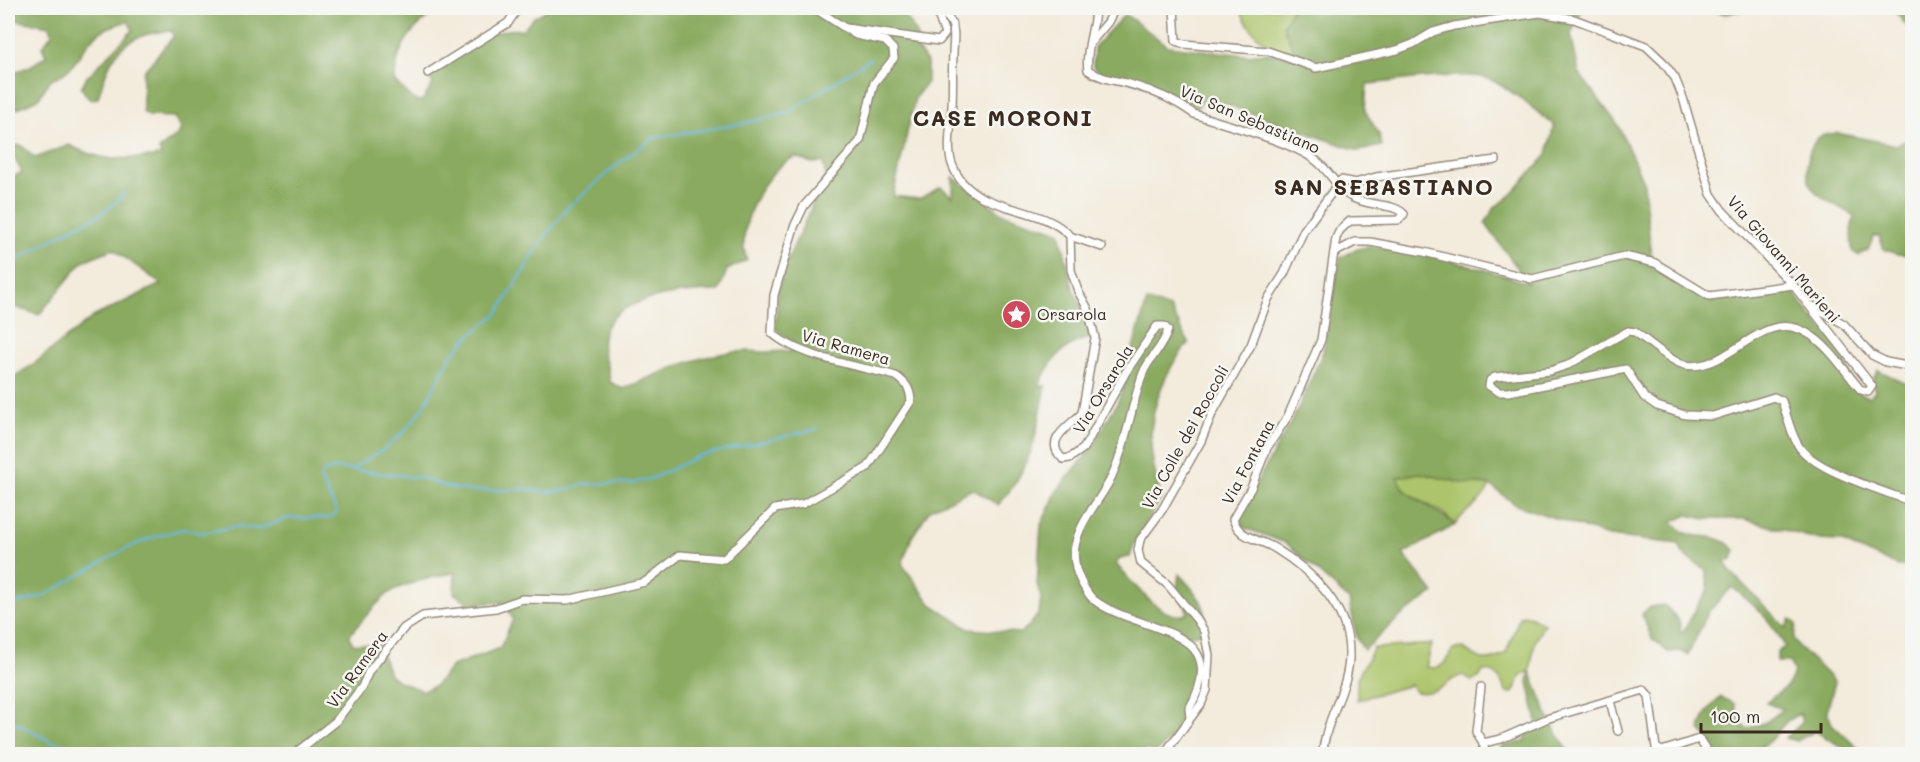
<svg xmlns="http://www.w3.org/2000/svg" width="1920" height="762" font-family="Mali,sans-serif">
	<style>
		.green { fill: #acc56b; stroke: #747844; stroke-width: 1.5 }
		.forest { fill: #89aa5f; stroke: #626a3e; stroke-width: 1.5; fill-rule: evenodd }
		.lines { fill: none; stroke-linecap: round; stroke-linejoin: round }
		.stream { stroke: #67b8e3; stroke-width: 2 }
		.street-casing { stroke: #978a7c; stroke-width: 10 }
		.street { stroke: #fff; stroke-width: 7 }
		.labels { text-anchor: middle; stroke-width: 5; stroke-linejoin: round; paint-order: stroke }
		.street-label { font-size: 16px; fill: #3b2a1e; stroke: #f6f6f2 }
		.poi-label { font-size: 16px; fill: #3b2a1e; stroke: #f6f6f2; text-anchor: start }
		.district-label { font-size: 22px; font-weight: bold; letter-spacing: 1.5px; fill: #3b2a1e; stroke: #f6f6f2 }
	</style>
	<rect width="100%" height="100%" fill="#f6f6f2"/>
	<filter id="ink" filterUnits="userSpaceOnUse"><feTurbulence type="fractalNoise" baseFrequency=".0167" numOctaves="2"/><feDisplacementMap in="SourceGraphic" scale="12" xChannelSelector="R" yChannelSelector="G"/><feConvolveMatrix kernelMatrix="1 2 1 2 8 2 1 2 1" color-interpolation-filters="sRGB"/></filter>
	<filter id="wash" filterUnits="userSpaceOnUse"><feTurbulence type="fractalNoise" baseFrequency=".008" numOctaves="4" result="noise"/><feDisplacementMap in="SourceGraphic" scale="24" xChannelSelector="R" yChannelSelector="G"/><feGaussianBlur stdDeviation="1.35" result="paint"/><feColorMatrix in="noise" values="0 0 0 0 0 0 0 0 0 0 0 0 0 0 0 0 0 1.4 0 .05"/><feComposite in="paint" operator="in"/></filter>
	<g filter="url(#wash)">
		<rect width="100%" height="100%" fill="#f3ebdb"/>
		<!-- green -->
		<g class="green">
			<path d="M1239,8H1293L1284,26L1299,60C1268,49 1253,38 1239,8Z"/>
			<path d="M1420,473L1462,483L1490,485C1482,505 1466,507 1455,525L1443,513L1403,491L1397,477Z"/>
			<path d="M1527,615L1544,624L1535,641L1530,671L1521,676L1513,693L1506,692C1500,680 1499,670 1483,671L1479,678L1471,681L1463,675C1444,680 1442,696 1415,692L1411,685L1357,700V678L1374,648L1432,644L1426,667C1444,670 1444,663 1453,649L1463,648C1480,659 1486,666 1506,653L1520,616Z"/>
		</g>
		<!-- forest -->
		<g class="forest">
			<path d="M8,8H428L431,12C427,19 424,21 418,26C401,42 397,58 394,81L416,101L423,100L433,84L429,77C450,54 490,26 522,30L534,17L550,8H900L917,34L918,50L927,62V82L915,98L893,196L919,199L941,187L953,197V177L1002,213L1060,232L1073,289L1095,332L1092,338C1065,341 1049,362 1039,386H1046C1036,435 1033,467 998,505L973,489L930,509L912,537L902,564L931,604L969,629L1020,633L1030,625L1039,613L1041,598L1037,584L1041,525L1057,491L1091,449L1118,401L1127,379L1132,351L1147,301L1170,308L1189,343C1166,367 1150,408 1151,442C1151,460 1157,480 1161,498L1133,547L1130,557L1120,558L1116,564C1130,580 1166,627 1188,613L1177,589L1179,574C1196,593 1210,606 1205,632L1190,636L1174,631C1180,638 1194,647 1197,655C1207,684 1179,736 1156,752L1147,750L1137,754H8V380L31,366L93,317L161,284L113,249L83,261L39,315L8,305V180L22,172L9,149L14,145L22,146L35,158L69,145C106,164 121,159 161,156L159,149L178,135L181,128L174,117L149,116L143,112V72L173,37L172,31C123,33 110,53 98,98L90,100L81,88L86,78L133,30L128,21C116,25 103,28 94,37C76,54 77,71 51,79L38,99L8,113V74L29,67L46,56L42,47L52,34L50,26L8,19ZM796,157L812,163L823,162L826,175L783,270L778,292L775,329L793,341L790,352C778,350 771,353 762,352C713,347 667,370 623,389L610,382C609,365 600,354 603,337C609,296 687,291 719,291L727,270L747,260C734,230 765,166 796,157ZM455,573L454,593L471,604L503,602L513,619L500,648L452,666L435,686L423,691C390,677 389,682 380,645L353,644L349,636C361,622 373,606 388,594C399,585 440,575 455,573Z"/>
			<path d="M1293,8H1583L1571,34L1579,73L1618,125L1644,184L1652,265L1709,301L1793,291C1808,316 1833,336 1845,360C1853,374 1846,390 1869,397L1875,392L1872,381L1878,370L1912,386L1911,564L1898,566L1840,541L1820,540L1744,519H1706L1688,515L1672,522C1693,544 1702,531 1723,541C1727,542 1731,547 1735,550L1731,561H1724L1731,572L1786,628L1790,619L1796,624L1794,639L1799,647L1835,682L1827,711L1832,724L1864,754H1854L1815,731L1797,741L1785,738L1802,723L1800,714C1782,719 1778,737 1763,746C1748,755 1733,754 1716,754L1713,745L1700,730C1703,715 1710,707 1721,697L1735,704L1740,723L1747,729L1766,722L1783,709L1766,703L1788,685L1794,673L1790,662H1777V652L1785,647C1773,621 1754,605 1732,587L1709,611L1688,655L1680,651L1668,652L1652,639L1642,614L1650,607L1665,605L1679,621L1681,633C1688,626 1689,621 1694,612C1704,590 1711,601 1706,571L1683,554L1679,544L1608,536L1516,505L1490,485L1462,483L1420,473L1397,477C1405,500 1438,508 1455,525L1403,554L1434,593L1401,616L1364,650L1357,639L1349,600L1286,543L1244,528L1240,521L1243,507L1297,411L1323,352L1340,258C1346,255 1354,250 1361,248C1392,241 1495,272 1528,283L1485,223L1496,206L1507,199L1547,155L1554,125C1533,109 1513,90 1489,79C1467,70 1393,82 1367,84L1365,111L1379,134L1382,146L1359,151L1205,97L1197,108L1164,90L1101,73L1093,67L1094,47L1125,14L1168,46L1246,55L1266,53L1298,59L1283,26Z"/>
			<polygon points="1700,8 1754,8 1726,14"/>
			<polygon points="1892,8 1912,8 1912,32"/>
			<path d="M1837,133L1896,145L1912,138V255L1896,254L1884,249L1879,236H1874L1868,250L1858,255L1852,251L1851,230L1854,216C1841,207 1825,202 1814,190C1803,177 1806,148 1819,137C1823,134 1831,134 1837,133Z"/>
			<polygon points="1530,671 1551,723 1570,754 1508,754 1503,753 1500,747 1525,741 1527,733 1538,727 1528,682"/>
		</g>
		<g class="lines">
			<!-- stream -->
			<g class="stream">
				<path d="M8,264C27,256 44,244 62,234C88,220 104,216 125,193"/>
				<polyline points="355,467 384,449 405,431 423,408 451,356 469,336 498,313 540,244 567,208 628,156 654,138 741,124 788,113 871,58"/>
				<polyline points="8,606 45,595 125,549 151,538 183,529 203,533 239,526 259,529 288,518 330,518 337,512 320,478 324,472 338,468 421,478 447,487 471,491 525,489 548,492 567,490 584,484 634,483 653,478 699,456 817,429"/>
				<polyline points="8,719 52,742 69,745"/>
				<polyline points="81,747 122,754"/>
				<polyline points="133,754 134,754"/>
			</g>
		</g>
	</g>
	<g filter="url(#ink)">
		<g class="lines">
			<defs>
				<g id="street">
					<path d="M933,8C940,11 947,15 951,22C956,31 953,43 953,54C952,71 953,88 952,105C952,124 946,146 952,164C970,216 1038,201 1070,236L1071,270L1078,291L1088,309L1095,338L1082,413C1070,426 1042,440 1063,459L1070,458L1084,448L1126,372L1157,326H1164L1168,330C1164,346 1149,358 1143,373C1130,409 1126,448 1109,482C1097,504 1080,521 1075,546C1073,552 1075,562 1076,569C1079,579 1086,593 1094,600C1138,634 1237,625 1189,709L1190,717"/>
					<path d="M1095,8C1095,28 1085,50 1088,70C1103,80 1116,80 1133,85C1154,91 1176,101 1194,114C1229,126 1284,139 1314,159C1330,170 1336,189 1353,198C1368,206 1394,203 1404,214L1398,220L1350,221L1340,230L1336,238L1321,340L1288,416L1267,448L1251,488L1233,519C1240,540 1259,538 1276,549C1313,572 1349,607 1349,653C1350,690 1324,719 1323,754"/>
					<path d="M1174,8L1176,41L1184,44L1268,51L1316,68L1397,50L1413,44L1433,32L1454,26L1540,13L1574,19L1646,46L1663,62L1675,78L1683,98L1711,194L1722,210L1793,285L1872,386L1868,392L1861,390C1845,372 1829,345 1807,333C1761,306 1730,373 1685,365C1672,363 1647,340 1635,332L1628,331L1568,365L1550,371L1495,377L1490,380L1489,386L1499,392H1509L1626,369L1644,397L1657,406L1685,415L1713,416L1774,397L1782,401C1787,416 1790,431 1798,445C1812,470 1884,491 1912,502"/>
					<polyline points="846,28 939,41 945,34 936,9"/>
					<polyline points="1092,41 1108,22 1115,8"/>
					<polyline points="428,73 508,23 518,8"/>
					<polyline points="1070,236 1102,247"/>
					<polyline points="1334,253 1355,242 1370,242 1424,252 1532,279 1624,256 1655,263 1709,296 1793,285"/>
					<polyline points="1813,306 1844,324 1872,355 1886,362 1912,367"/>
					<polyline points="1481,687 1476,731 1483,743 1501,739 1546,719 1644,690 1649,696 1656,748 1662,751 1699,739 1709,754"/>
					<polyline points="1610,701 1618,731"/>
					<polyline points="1483,743 1486,754"/>
					<path d="M294,754L336,721L362,687L369,671L404,628L423,616L496,608L522,599L567,600L645,582L680,555L724,559L775,509L803,504L868,467L911,401C910,388 906,383 896,376C860,366 800,358 772,333L774,295L794,227L804,206L860,141L874,83L894,58L893,49L885,41L856,35L814,8"/>
					<polyline points="1164,754 1201,704 1207,690 1209,655 1204,631 1197,620 1168,585 1141,563 1138,550 1140,540 1162,510 1201,441 1212,414 1251,345 1268,299 1284,274 1304,230 1341,180 1355,183 1376,177 1496,160"/>
				</g>
			</defs>
			<!-- street casing -->
			<use href="#street" class="street-casing"/>
			<!-- street -->
			<use href="#street" class="street"/>
		</g>
	</g>
	<!-- icons -->
	<defs>
		<symbol id="sight-disc" viewBox="-11 -11 22 22"><circle r="9.5" fill="#d1495b" stroke="#f6f6f2"/><path d="M0-6L1.8-2.2L6-1.7L2.9 1.2L3.7 5.4L0 3.3L-3.7 5.4L-2.9 1.2L-6-1.7L-1.8-2.2Z" fill="#fff"/></symbol>
	</defs>
	<g fill-rule="evenodd">
		<use href="#sight-disc" x="1000" y="298" width="33" height="33"/>
	</g>
	<g class="labels">
		<!-- street labels -->
		<g class="street-label">
			<text transform="translate(1250 119) rotate(23)" y="6">Via San Sebastiano</text>
			<text transform="translate(1784 259) rotate(49)" y="6">Via Giovanni Marieni</text>
			<text transform="translate(846 347) rotate(16)" y="6">Via Ramera</text>
			<text transform="translate(1103 389) rotate(-59)" y="6">Via Orsarola</text>
			<text transform="translate(1185 437) rotate(-61)" y="6">Via Colle dei Roccoli</text>
			<text transform="translate(1248 462) rotate(-62)" y="6">Via Fontana</text>
			<text transform="translate(357 669) rotate(-54)" y="6">Via Ramera</text>
		</g>
		<!-- poi labels -->
		<g class="poi-label">
			<text x="1037" y="320">Orsarola</text>
		</g>
		<!-- district labels -->
		<g class="district-label">
			<text x="1003" y="126">CASE MORONI</text>
			<text x="1384" y="195">SAN SEBASTIANO</text>
		</g>
	</g>
	<!-- margin -->
	<rect width="1920" height="762" fill="none" stroke="#f6f6f2" stroke-width="30"/>
	<!-- scale -->
	<path d="M1701 723v9h120v-9" fill="none" stroke="#3b2a1e" stroke-width="3"/>
	<text x="1710" y="723" font-size="18" fill="#3b2a1e" stroke="#f6f6f2" stroke-width="4.5" paint-order="stroke">100 m</text>
</svg>
